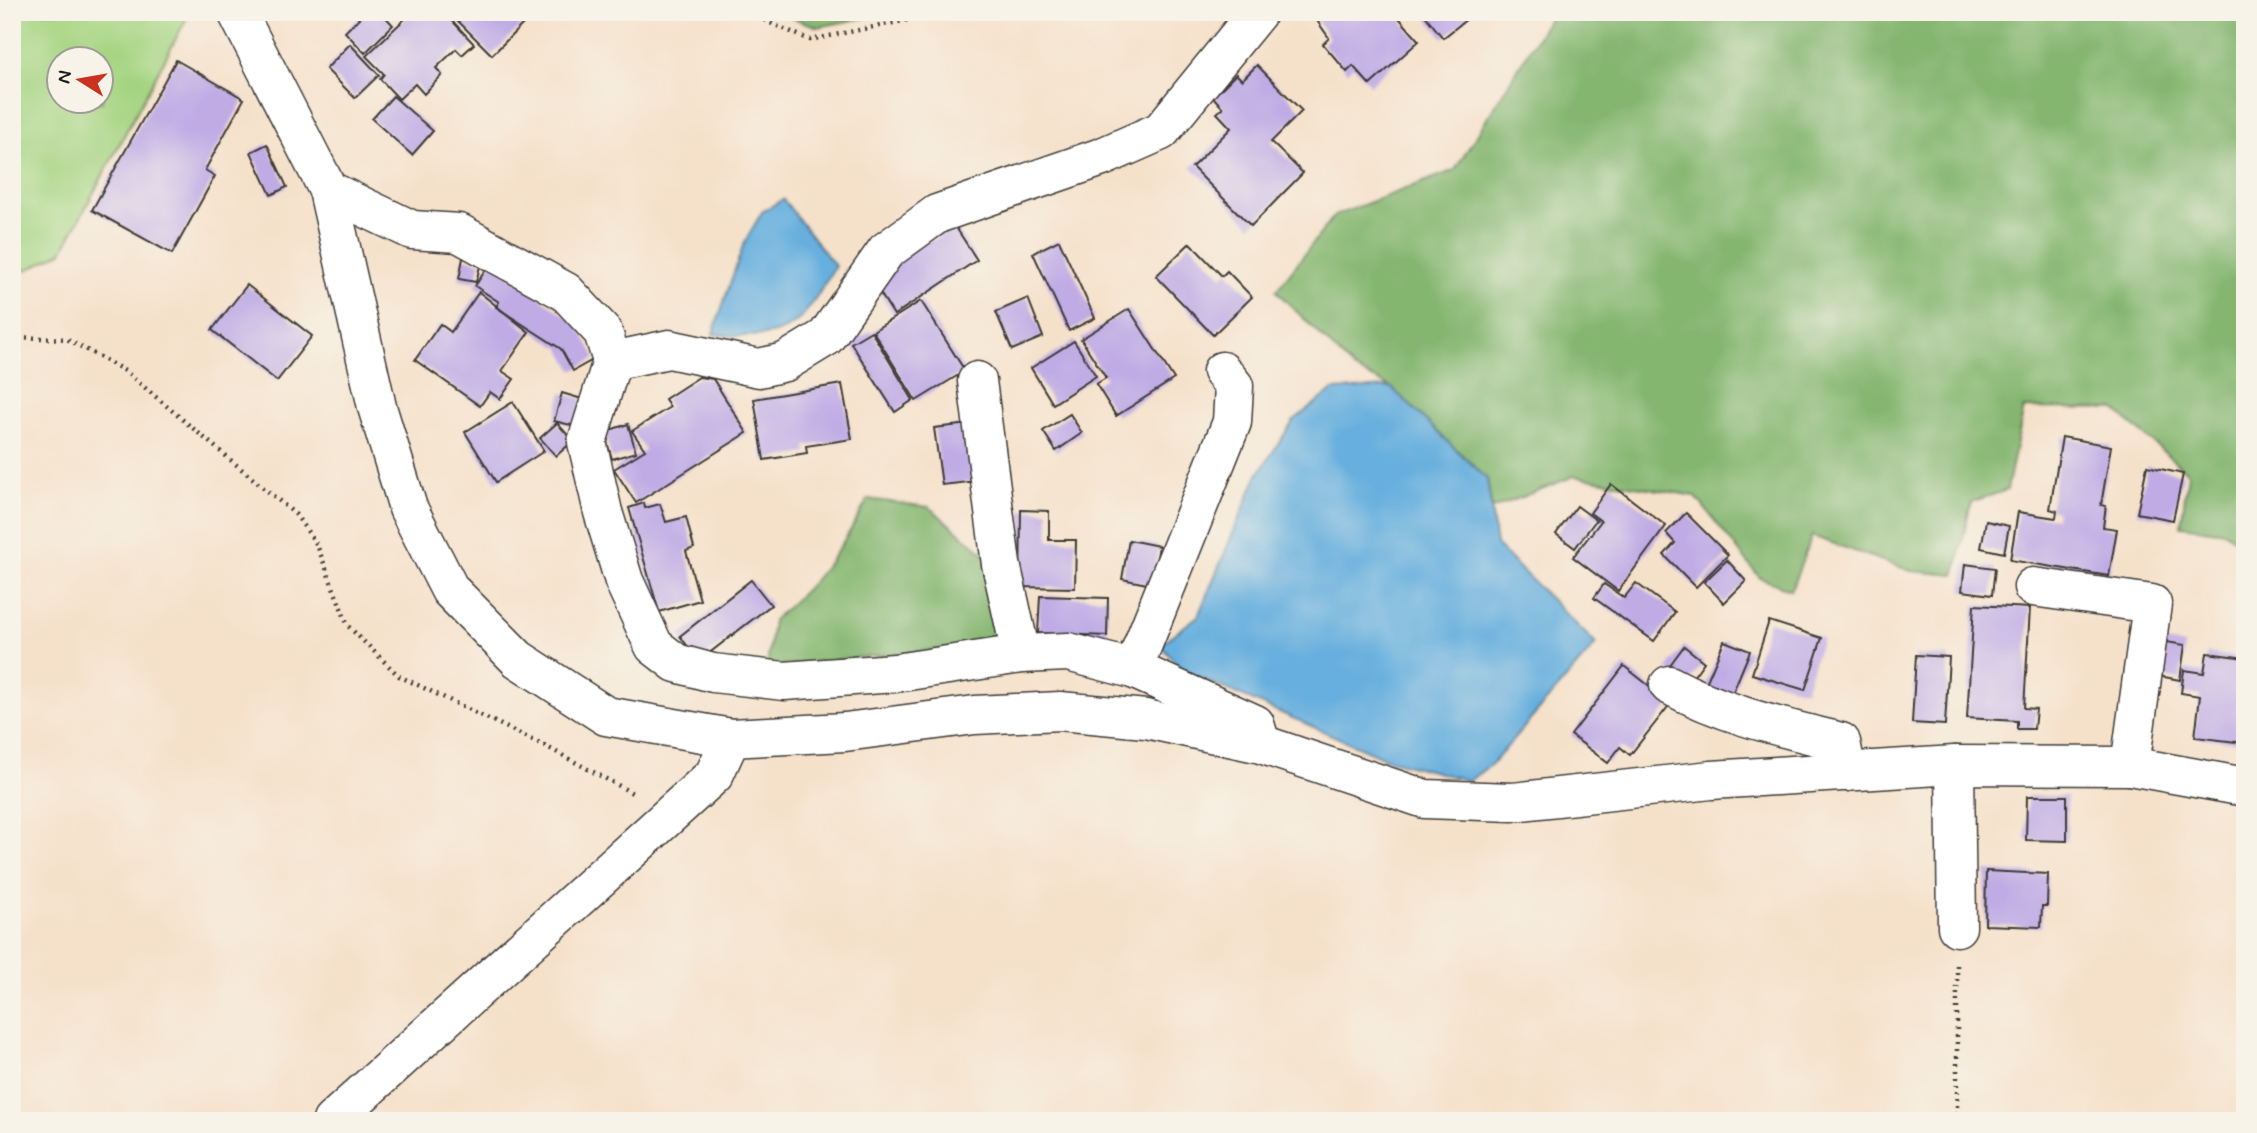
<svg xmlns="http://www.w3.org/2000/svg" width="2257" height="1133" font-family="Mynerve,sans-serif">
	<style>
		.green { fill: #a5d481; stroke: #60784e; stroke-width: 2; fill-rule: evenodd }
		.forest { fill: #84b66f; stroke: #506946; stroke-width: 2 }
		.water { fill: #66afde; stroke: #41667d; stroke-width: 2 }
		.building { fill: #c0abe5 }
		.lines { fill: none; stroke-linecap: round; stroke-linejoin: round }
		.minor-casing { stroke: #3d3a36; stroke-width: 41 }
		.path { stroke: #3d3a36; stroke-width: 4.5; stroke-dasharray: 2 5; stroke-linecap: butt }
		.minor { stroke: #fff; stroke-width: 38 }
	</style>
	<rect width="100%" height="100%" fill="#f7f3e8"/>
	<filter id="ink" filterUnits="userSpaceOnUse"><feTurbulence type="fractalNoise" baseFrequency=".0143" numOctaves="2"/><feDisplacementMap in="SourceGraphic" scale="14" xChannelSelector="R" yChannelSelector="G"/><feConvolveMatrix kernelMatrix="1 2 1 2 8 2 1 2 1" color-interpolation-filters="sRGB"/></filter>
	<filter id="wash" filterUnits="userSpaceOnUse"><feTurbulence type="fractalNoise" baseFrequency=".00686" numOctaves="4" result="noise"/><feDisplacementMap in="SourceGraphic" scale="28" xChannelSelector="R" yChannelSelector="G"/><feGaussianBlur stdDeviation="1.57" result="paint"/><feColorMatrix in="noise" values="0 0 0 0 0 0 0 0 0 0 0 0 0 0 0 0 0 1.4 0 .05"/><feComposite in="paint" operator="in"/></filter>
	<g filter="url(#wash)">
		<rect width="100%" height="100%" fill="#f5e1ca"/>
		<!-- green -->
		<path class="green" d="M12,12H190L62,252L27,270L12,269ZM60,60H102V102H60Z"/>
		<!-- forest -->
		<g class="forest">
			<polygon points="776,12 895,12 818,27"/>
			<polygon points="1553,12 2245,12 2245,548 2226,532 2181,526 2188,473 2114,409 2024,408 2007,490 1971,502 1955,575 1911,571 1812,536 1791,590 1760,578 1695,496 1574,476 1492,509 1487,479 1391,387 1355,370 1276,291 1334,216 1455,170"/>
			<path d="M868,499L929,507L985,554L1000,643L767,667L773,620C820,580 839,553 868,499Z"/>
		</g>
		<!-- water -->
		<g class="water">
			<path d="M783,199L835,266C799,329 790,342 713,334L744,243L762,212Z"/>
			<polygon points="1391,387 1487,479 1496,545 1596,644 1494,762 1469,781 1387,759 1182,670 1160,645 1198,616 1257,476 1294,420 1333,390"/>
		</g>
		<g id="blocks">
			<!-- building -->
			<g class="building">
				<polygon points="365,12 381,12 393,25 365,53 345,32"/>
				<polygon points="412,12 444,12 474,44 462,55 456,49 436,68 442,75 424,94 415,84 399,99 380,79 384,74 366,56"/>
				<polygon points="449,12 527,12 531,16 492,55"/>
				<polygon points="1311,12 1394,12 1419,41 1370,85 1353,66 1347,72 1323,44 1329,38"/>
				<polygon points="1427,12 1463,12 1468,18 1443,38 1424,14"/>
				<polygon points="350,44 379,75 355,98 326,69"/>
				<polygon points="176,60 244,99 205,170 215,176 172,254 92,210"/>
				<polygon points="1257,65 1302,111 1271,142 1303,173 1251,226 1192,167 1231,128 1217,113 1223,108 1213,97 1236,74 1242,80"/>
				<polygon points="393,96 433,131 412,155 372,119"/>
				<polygon points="267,144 287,187 271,195 251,152"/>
				<polygon points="955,226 977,260 894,315 875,285 887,267 930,238 932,241"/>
				<polygon points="1059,240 1095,318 1069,331 1033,253"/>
				<polygon points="1190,243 1222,276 1227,271 1252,297 1213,335 1156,276"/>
				<polygon points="463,258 481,262 476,282 459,279"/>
				<polygon points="491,262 577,324 596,358 573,371 561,349 496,307 499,302 475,286"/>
				<polygon points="247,285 312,336 277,381 212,330"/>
				<polygon points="479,292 529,332 502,371 514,379 500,399 490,392 480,406 415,360 440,324 451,332"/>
				<polygon points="1028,298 1043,337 1012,350 996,312"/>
				<polygon points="921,301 965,371 916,401 873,331"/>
				<polygon points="1129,309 1174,379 1116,416 1096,384 1106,378 1081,339"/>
				<polygon points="871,331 913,400 895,412 851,343"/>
				<polygon points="1074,341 1096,376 1053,404 1031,368"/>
				<polygon points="699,377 713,379 747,433 636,503 614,469 645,450 632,431 670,407 665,399"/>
				<polygon points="842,384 852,439 806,446 807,453 764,460 754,399"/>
				<polygon points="562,393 582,399 575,426 554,421"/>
				<polygon points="513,402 544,451 496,482 465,432"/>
				<polygon points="1070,414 1082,433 1056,451 1043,431"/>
				<polygon points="557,423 573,441 556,456 540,438"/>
				<polygon points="628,424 636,452 612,459 604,432"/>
				<polygon points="970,424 977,481 942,485 934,428"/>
				<polygon points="2062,437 2111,446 2101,505 2106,506 2103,527 2117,529 2109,576 2010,560 2018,512 2056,518 2057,511 2050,509"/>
				<polygon points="2147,466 2183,474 2173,520 2137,513"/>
				<polygon points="1611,484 1666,526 1618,591 1573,557 1601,521 1590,513"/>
				<polygon points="644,503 645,508 660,504 666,522 686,517 694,548 686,551 700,600 659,612 629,508"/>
				<polygon points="1577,506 1596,520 1575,548 1556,534"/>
				<polygon points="1021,510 1049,511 1049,540 1076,540 1075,588 1020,587"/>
				<polygon points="1686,513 1728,555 1696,587 1664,555 1675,543 1666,533"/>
				<polygon points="1986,521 2009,526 2004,553 1981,548"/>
				<polygon points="1129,540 1159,546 1152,585 1122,579"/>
				<polygon points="1727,560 1746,581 1724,603 1704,582"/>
				<polygon points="1965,564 1995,568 1992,595 1962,591"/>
				<polygon points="751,580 771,605 699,661 680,636"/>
				<polygon points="1636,583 1675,612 1654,641 1594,598 1604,584 1624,598"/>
				<polygon points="1040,596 1108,598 1107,636 1038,633"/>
				<polygon points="1974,605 2030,608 2024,708 2036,709 2034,729 2017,729 2017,721 1967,718"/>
				<polygon points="1769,621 1822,638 1805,690 1752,674"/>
				<polygon points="1724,641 1750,651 1730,699 1704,688"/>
				<polygon points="2160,641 2185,645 2180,680 2154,675"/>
				<polygon points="1684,646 1704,662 1688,684 1667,669"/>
				<polygon points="2207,653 2245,658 2245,743 2195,737 2200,696 2181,693 2184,670 2204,673"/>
				<polygon points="1916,655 1949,657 1945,725 1912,723"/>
				<polygon points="1624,666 1671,703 1630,755 1620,747 1608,763 1571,735"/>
				<polygon points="2027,796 2067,796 2067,841 2026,840"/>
				<polygon points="1986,871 2048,874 2047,906 2042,906 2041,927 1985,925"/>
			</g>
		</g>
	</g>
	<g filter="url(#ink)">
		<use href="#blocks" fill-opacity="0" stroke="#3d3a36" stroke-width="2"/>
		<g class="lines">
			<defs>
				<g id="minor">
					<polyline points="237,12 328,190 377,407 408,508 450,590 518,659 606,716 731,738 845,732 975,715 1060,711 1146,719 1261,744 1425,799 1513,802 1711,780 1955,765 2130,766 2245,787"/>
					<polyline points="328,190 412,230 459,233 566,292 603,332 612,361 587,442 603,512 624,581 654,646 676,663 713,673 784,681 895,673 1021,654 1068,652 1133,669 1255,724 1259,737"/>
					<polyline points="612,361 669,349 759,368 785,362 826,337 886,251 937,214 1102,157 1161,131 1258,12"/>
					<polyline points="977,381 1001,564 1021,654"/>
					<polyline points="2033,587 2152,604 2130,766"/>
					<polyline points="1133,669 1232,422 1234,386 1222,371"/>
					<path d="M1669,685C1725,715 1780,727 1841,742L1847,772"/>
					<polyline points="1955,765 1957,927"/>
					<polyline points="332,1121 714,775 731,738"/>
				</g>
			</defs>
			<!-- minor casing -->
			<use href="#minor" class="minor-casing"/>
			<!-- path -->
			<g class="path">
				<polyline points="745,12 810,40 947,12"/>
				<polyline points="12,337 67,339 125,371 296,515 317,545 348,626 399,676 547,747 636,795"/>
				<polyline points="1957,1121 1957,964"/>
			</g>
			<!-- minor -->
			<use href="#minor" class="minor"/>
		</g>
	</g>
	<!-- margin -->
	<rect width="2257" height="1133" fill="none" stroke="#f7f3e8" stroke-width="42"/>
	<!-- north arrow -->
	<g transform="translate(80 80) rotate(281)"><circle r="33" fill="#f7f3e8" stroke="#9f9d96" stroke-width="2"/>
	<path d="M0-5L12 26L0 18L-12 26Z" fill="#c8321e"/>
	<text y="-10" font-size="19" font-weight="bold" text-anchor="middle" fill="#1c1c1c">N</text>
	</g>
</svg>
